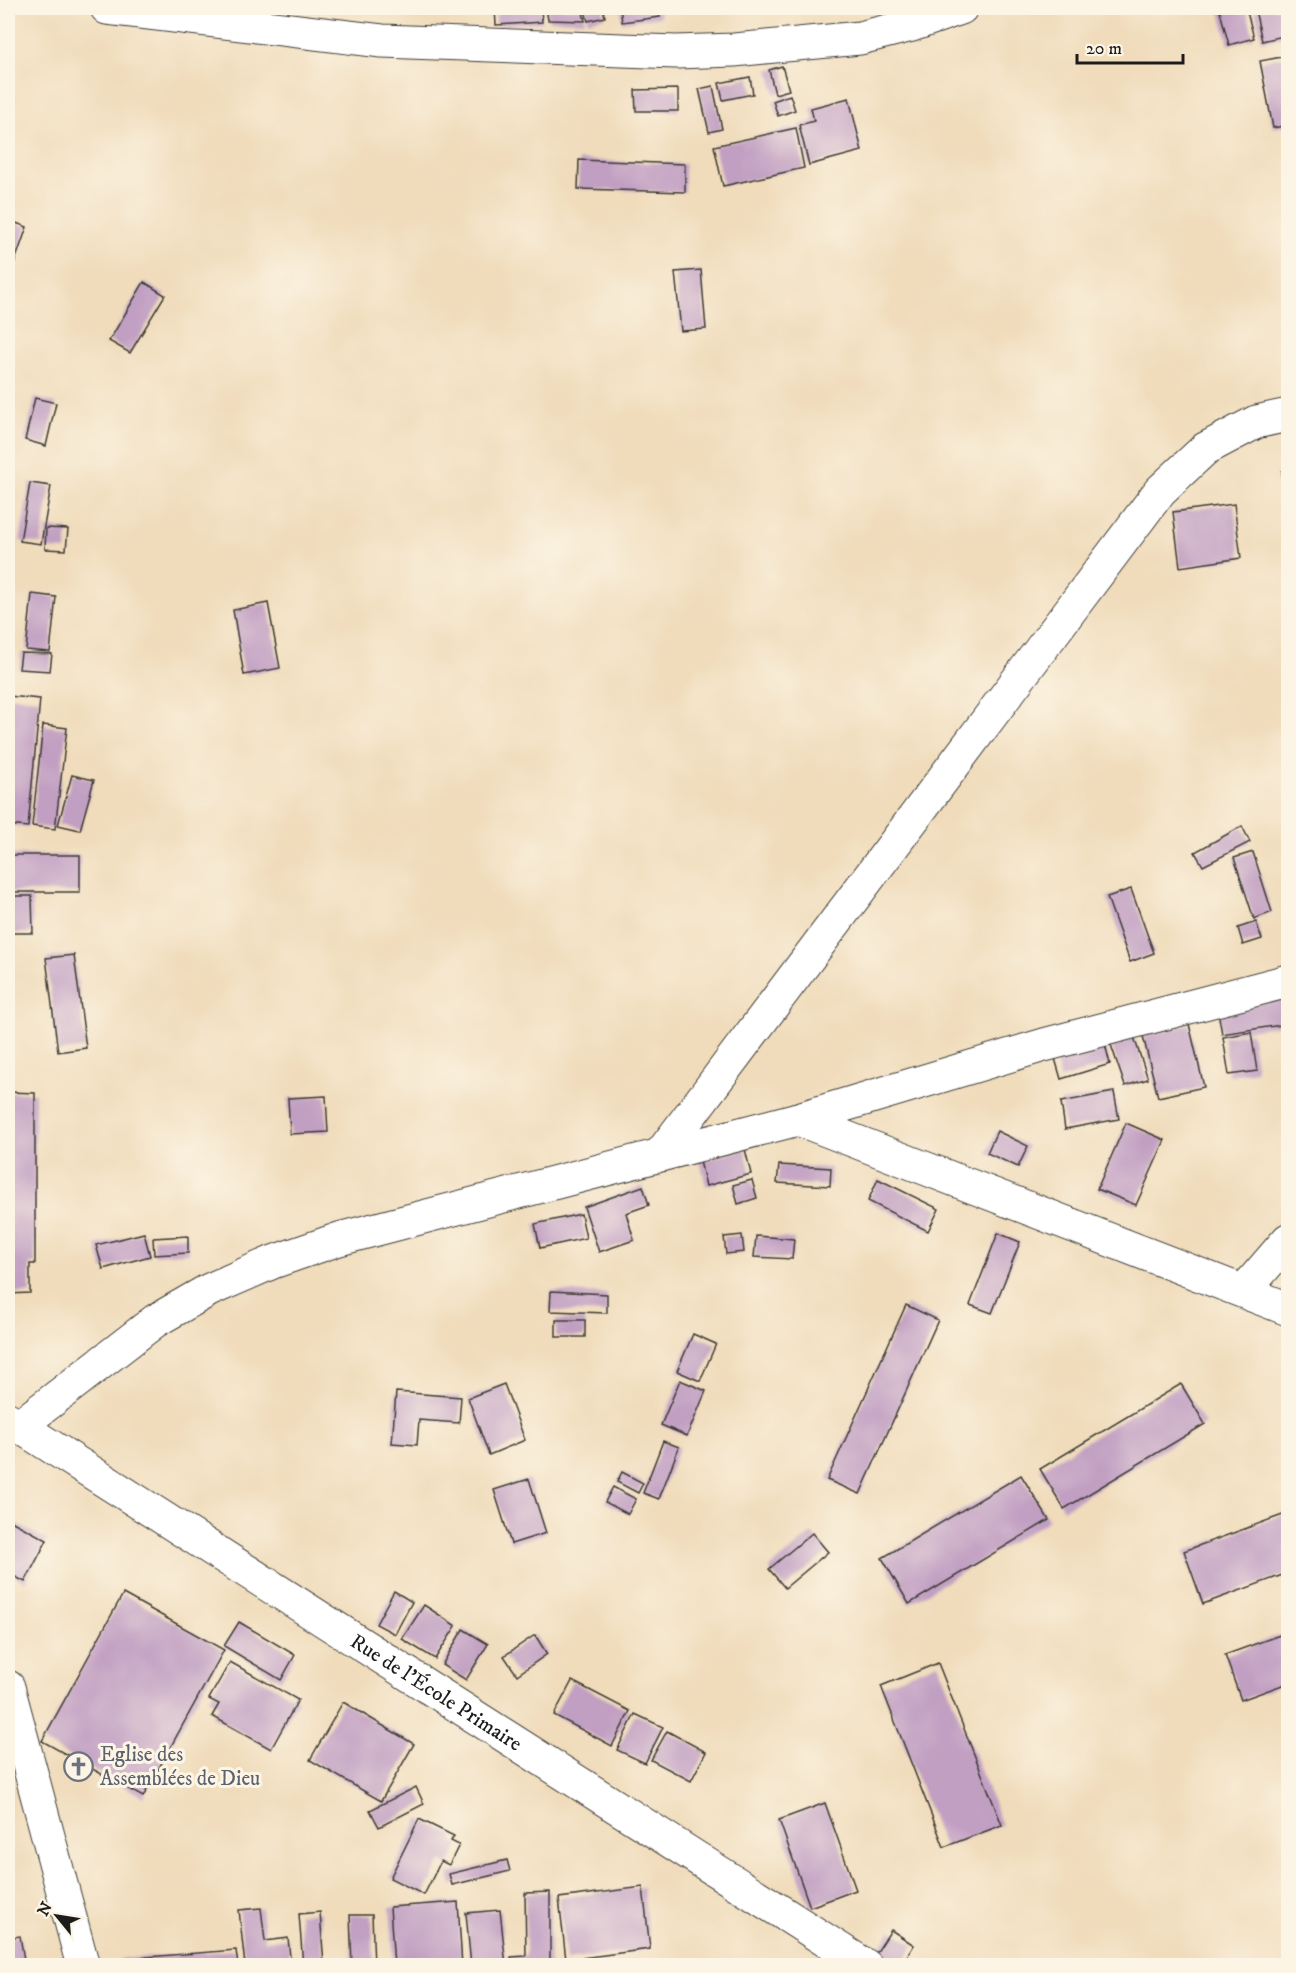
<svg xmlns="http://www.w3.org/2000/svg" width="1296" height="1973" font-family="'IM FELL DW Pica',serif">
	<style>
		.building { fill: #c19fc2 }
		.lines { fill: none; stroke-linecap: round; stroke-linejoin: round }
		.minor-casing { stroke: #3c3934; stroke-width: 35 }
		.minor { stroke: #fff; stroke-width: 33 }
		.labels { text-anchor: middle; stroke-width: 6; stroke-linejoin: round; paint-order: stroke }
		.street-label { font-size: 21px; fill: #1c1c1c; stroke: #fcf5e5 }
		.worship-label { font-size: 21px; fill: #5b616d; stroke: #fcf5e5; text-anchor: start }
	</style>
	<rect width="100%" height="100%" fill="#fcf5e5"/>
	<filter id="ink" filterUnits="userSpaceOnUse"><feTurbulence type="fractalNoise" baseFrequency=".0167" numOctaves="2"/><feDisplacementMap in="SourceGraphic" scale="12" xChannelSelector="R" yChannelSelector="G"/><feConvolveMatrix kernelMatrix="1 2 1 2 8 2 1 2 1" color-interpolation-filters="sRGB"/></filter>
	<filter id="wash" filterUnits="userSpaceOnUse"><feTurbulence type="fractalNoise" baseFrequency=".008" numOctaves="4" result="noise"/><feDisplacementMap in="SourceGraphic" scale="24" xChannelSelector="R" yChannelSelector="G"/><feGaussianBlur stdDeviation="1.35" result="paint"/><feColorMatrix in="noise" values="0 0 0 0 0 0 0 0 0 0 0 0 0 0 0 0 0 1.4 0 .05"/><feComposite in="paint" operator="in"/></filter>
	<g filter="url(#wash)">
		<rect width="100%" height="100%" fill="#f0dcbb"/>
		<g id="blocks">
			<!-- building -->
			<g class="building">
				<polygon points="495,8 541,8 542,22 496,25"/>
				<polygon points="546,8 582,8 585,21 548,20"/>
				<polygon points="584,8 603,8 605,17 588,21"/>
				<polygon points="620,8 659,8 660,17 622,22"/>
				<polygon points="1219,8 1246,8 1254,38 1229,45"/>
				<polygon points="1266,8 1288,8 1288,35 1262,41 1255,10"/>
				<polygon points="1287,56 1288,125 1273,128 1260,61"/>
				<polygon points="782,66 789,90 775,94 769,70"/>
				<polygon points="750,77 753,94 723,100 719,83"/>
				<polygon points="713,86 722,129 709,132 699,89"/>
				<polygon points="678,89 678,111 636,111 635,90"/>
				<polygon points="790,95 795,110 778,116 773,101"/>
				<polygon points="849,98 862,151 809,165 799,125 814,121 811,108"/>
				<polygon points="796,128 804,168 723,186 714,146"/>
				<polygon points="579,160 685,164 685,192 578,189"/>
				<polygon points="8,220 27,227 14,264 8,262"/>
				<polygon points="701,270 706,329 681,331 675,272"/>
				<polygon points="144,282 165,295 130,353 109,341"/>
				<polygon points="35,398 56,403 46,446 25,440"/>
				<polygon points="1288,470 1288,517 1287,517 1282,471"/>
				<polygon points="30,483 51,486 41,544 20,541"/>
				<polygon points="1234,504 1241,558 1180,567 1173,512"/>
				<polygon points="46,528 68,529 66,550 45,549"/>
				<polygon points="32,594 56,597 50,652 26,650"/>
				<polygon points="268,603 280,668 244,675 233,610"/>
				<polygon points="21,653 52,654 50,671 19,669"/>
				<polygon points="8,696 40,699 28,827 8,825"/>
				<polygon points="43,725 67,728 55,829 32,826"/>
				<polygon points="72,775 94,780 80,830 58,825"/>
				<polygon points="1242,826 1250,842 1203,866 1195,852"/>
				<polygon points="1253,852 1272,912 1254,919 1234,858"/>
				<polygon points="11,855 80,855 80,892 10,892"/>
				<polygon points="1131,889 1154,953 1130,962 1107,897"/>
				<polygon points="8,896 32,896 33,933 8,933"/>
				<polygon points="1256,922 1262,939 1243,945 1238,928"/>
				<polygon points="8,955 13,955 12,995 8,995"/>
				<polygon points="74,955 86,1048 58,1052 46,958"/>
				<polygon points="1288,995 1288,1024 1222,1034 1217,1006"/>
				<polygon points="1189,1024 1204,1087 1158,1097 1143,1036"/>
				<polygon points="1251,1032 1257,1071 1229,1075 1223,1037"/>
				<polygon points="1133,1034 1148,1079 1125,1086 1110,1042"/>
				<polygon points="1104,1040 1110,1064 1061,1079 1054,1055"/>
				<polygon points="8,1092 35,1093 35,1264 30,1264 30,1293 8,1294"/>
				<polygon points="1114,1092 1119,1119 1065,1129 1061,1102"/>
				<polygon points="326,1096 328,1132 290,1134 288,1098"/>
				<polygon points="1126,1123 1165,1140 1136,1205 1097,1189"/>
				<polygon points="997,1131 1028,1146 1018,1167 987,1153"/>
				<polygon points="745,1149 751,1174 706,1186 700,1161"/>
				<polygon points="779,1165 831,1168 830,1186 777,1183"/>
				<polygon points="878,1179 939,1209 928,1231 868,1201"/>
				<polygon points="752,1180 757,1198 738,1204 733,1185"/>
				<polygon points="643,1186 649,1205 626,1213 634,1240 599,1252 584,1207"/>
				<polygon points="581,1214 586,1238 540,1248 535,1224"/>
				<polygon points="144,1233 150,1256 103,1269 96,1245"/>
				<polygon points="998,1233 1020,1242 992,1313 970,1305"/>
				<polygon points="742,1235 744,1252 726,1254 724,1237"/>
				<polygon points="188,1236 188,1253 154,1255 153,1238"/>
				<polygon points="756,1236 794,1239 792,1259 754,1257"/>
				<polygon points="551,1291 607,1294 607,1313 550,1311"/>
				<polygon points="906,1305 938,1320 860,1494 827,1480"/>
				<rect x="556" y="1320" width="29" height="17"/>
				<polygon points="693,1334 716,1344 700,1381 677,1371"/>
				<polygon points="680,1380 706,1391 687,1436 661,1425"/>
				<polygon points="504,1384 525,1440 489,1455 468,1398"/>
				<polygon points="1181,1384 1205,1424 1064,1509 1040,1469"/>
				<polygon points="396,1392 461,1397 459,1423 419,1420 417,1445 392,1443"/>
				<polygon points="663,1441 679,1447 659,1499 643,1493"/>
				<polygon points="622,1472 643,1483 638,1493 617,1482"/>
				<polygon points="1021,1475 1049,1520 909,1604 882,1558"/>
				<polygon points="529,1479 546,1533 511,1544 494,1490"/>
				<polygon points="613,1487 636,1499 628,1514 605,1502"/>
				<polygon points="1288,1513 1288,1573 1203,1604 1184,1551"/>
				<polygon points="9,1520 47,1540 25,1582 8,1573 8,1523"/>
				<polygon points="812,1533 828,1552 785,1588 769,1569"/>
				<polygon points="394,1591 412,1602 395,1634 376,1624"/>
				<polygon points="123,1594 224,1650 143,1797 42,1741"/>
				<polygon points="424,1605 456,1626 435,1659 402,1639"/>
				<polygon points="239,1622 295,1655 281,1680 224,1646"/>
				<polygon points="463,1629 488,1644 466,1680 442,1665"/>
				<polygon points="1288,1632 1288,1683 1241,1700 1225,1655"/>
				<polygon points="535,1635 547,1654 517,1675 504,1656"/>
				<polygon points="230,1662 298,1700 271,1749 212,1716 219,1704 209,1699"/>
				<polygon points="938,1663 1002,1825 944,1847 881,1686"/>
				<polygon points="572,1681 630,1711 612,1746 554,1715"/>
				<polygon points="343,1702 414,1744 381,1801 310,1760"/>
				<polygon points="635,1714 663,1727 645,1763 617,1750"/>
				<polygon points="667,1731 706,1752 691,1781 651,1760"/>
				<polygon points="416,1787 424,1804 379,1827 370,1810"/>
				<polygon points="825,1803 856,1890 810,1907 779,1820"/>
				<polygon points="419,1819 454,1836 451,1841 459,1845 449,1865 441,1861 424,1895 390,1878"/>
				<polygon points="507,1860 510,1871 452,1885 449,1874"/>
				<polygon points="643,1887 650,1949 566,1960 559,1898"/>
				<polygon points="550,1892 550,1966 511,1966 511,1957 526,1956 525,1893"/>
				<polygon points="458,1902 462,1966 394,1966 390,1907"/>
				<polygon points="261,1908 265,1941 288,1938 291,1966 245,1966 239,1910"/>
				<polygon points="500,1910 506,1966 471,1966 466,1913"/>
				<polygon points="320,1912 324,1965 303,1966 299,1914"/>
				<polygon points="350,1915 372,1915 374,1966 352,1966"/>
				<polygon points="891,1930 914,1945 901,1966 878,1966 871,1961"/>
				<polygon points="20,1936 25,1966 8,1966 8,1938"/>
				<polygon points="236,1950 238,1966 121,1966 121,1959"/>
			</g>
		</g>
	</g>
	<g filter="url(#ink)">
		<use href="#blocks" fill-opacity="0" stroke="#3c3934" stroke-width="1.5"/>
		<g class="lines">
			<defs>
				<g id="minor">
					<polyline points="107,8 382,41 676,52 734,50 860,38 912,25 961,8"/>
					<polyline points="798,1119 1288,1309"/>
					<polyline points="660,1155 1160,491 1205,449 1256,422 1288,415"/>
					<polyline points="1244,1291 1288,1240"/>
					<path id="s1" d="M8,1419L866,1966"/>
					<polyline points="18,1427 155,1321 209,1290 273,1262 339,1239 798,1119 1044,1045 1288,981"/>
					<polyline points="8,1687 83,1966"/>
				</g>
			</defs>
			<!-- minor casing -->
			<use href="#minor" class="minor-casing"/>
			<!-- minor -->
			<use href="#minor" class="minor"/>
		</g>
	</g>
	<!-- icons -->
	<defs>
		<symbol id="church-ring" viewBox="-11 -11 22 22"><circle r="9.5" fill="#fcf5e5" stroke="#6b7280" stroke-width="1.5"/><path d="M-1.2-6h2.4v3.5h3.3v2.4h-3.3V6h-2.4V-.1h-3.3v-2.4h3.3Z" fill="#6b7280"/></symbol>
	</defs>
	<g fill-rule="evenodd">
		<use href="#church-ring" x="62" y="1750" width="33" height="33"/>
	</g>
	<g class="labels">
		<!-- street labels -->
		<g class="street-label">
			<text dy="7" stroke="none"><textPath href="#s1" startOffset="508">Rue de l'École Primaire</textPath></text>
		</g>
		<!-- worship labels -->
		<g class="worship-label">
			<text x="100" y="1761">Eglise des<tspan x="100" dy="24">Assemblées de Dieu</tspan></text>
		</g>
	</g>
	<!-- margin -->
	<rect width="1296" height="1973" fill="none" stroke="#fcf5e5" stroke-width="30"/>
	<!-- north arrow -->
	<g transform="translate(57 1916) rotate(300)" stroke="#fcf5e5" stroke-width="4.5" paint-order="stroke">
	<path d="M0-4.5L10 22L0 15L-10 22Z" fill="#1c1c1c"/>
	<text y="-9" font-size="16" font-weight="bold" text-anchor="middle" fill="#1c1c1c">N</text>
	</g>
	<!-- scale -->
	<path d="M1077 54v9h106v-9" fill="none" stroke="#1c1c1c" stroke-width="3"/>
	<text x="1086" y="54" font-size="18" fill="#1c1c1c" stroke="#fcf5e5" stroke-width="4.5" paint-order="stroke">20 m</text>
</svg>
